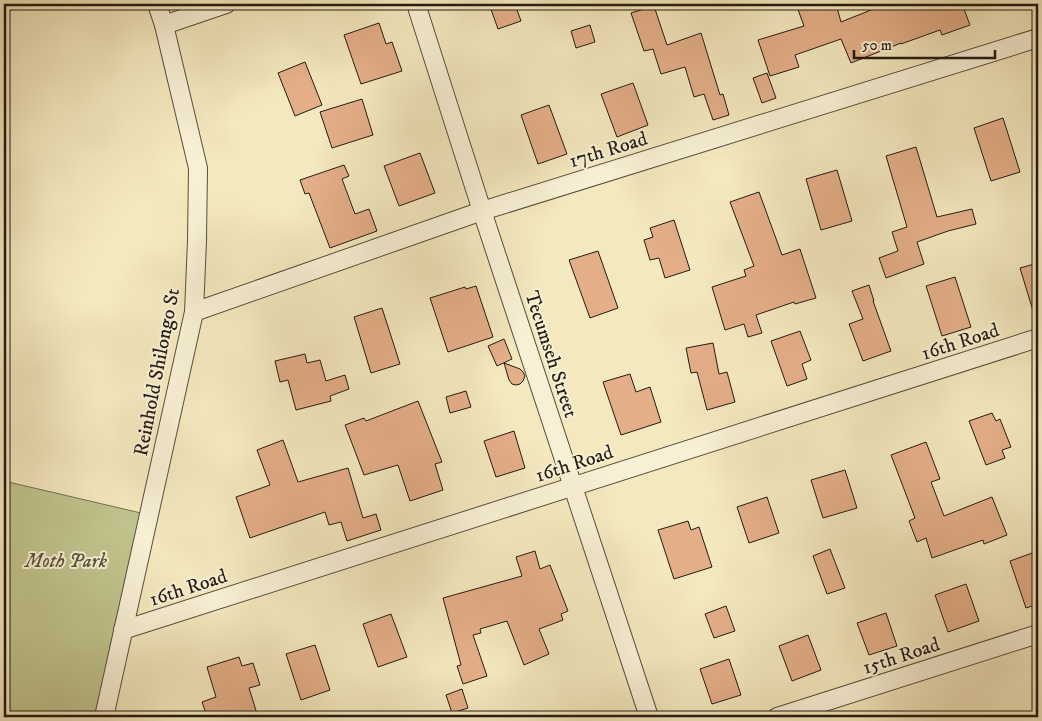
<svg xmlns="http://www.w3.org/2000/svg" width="1042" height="721" font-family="'IM FELL DW Pica',serif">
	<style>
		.green { fill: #c1c48e; stroke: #727050 }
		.building { fill: #e4ae88; stroke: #231b12 }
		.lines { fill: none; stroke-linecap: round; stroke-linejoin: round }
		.street-casing { stroke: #574e3d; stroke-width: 20 }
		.street { stroke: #f8f0d5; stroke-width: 18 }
		.labels { text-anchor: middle; stroke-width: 4; stroke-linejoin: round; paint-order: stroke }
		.street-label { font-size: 20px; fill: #231b12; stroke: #f8f0d5 }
		.park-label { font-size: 20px; font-style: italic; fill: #5a563d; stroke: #f8f0d5 }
	</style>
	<rect width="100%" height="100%" fill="#f4e8be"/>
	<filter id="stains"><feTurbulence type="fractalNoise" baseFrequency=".004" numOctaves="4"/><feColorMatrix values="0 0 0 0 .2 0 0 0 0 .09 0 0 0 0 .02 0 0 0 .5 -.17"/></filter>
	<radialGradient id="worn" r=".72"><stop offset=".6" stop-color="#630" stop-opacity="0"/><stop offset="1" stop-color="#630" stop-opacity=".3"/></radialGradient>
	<!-- green -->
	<polygon class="green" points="4,481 141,513 95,717 4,717"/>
	<!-- building -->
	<g class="building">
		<polygon points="489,4 515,4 521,21 498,29"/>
		<polygon points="796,4 836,4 841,22 886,4 962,4 970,25 942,35 940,30 901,44 901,43 851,63 841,39 795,55 799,67 770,76 758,40 804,26"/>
		<polygon points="654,6 667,45 701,33 720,95 723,94 729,115 713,120 704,94 694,97 685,67 661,74 653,49 644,51 631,13"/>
		<polygon points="379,23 386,44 392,42 402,71 361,84 344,35"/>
		<polygon points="590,25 595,42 576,48 571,31"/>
		<polygon points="305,62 322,105 295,116 278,73"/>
		<polygon points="767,73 776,98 762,103 753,78"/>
		<polygon points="633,83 648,125 617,137 601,94"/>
		<polygon points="362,99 373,135 332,148 320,112"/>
		<polygon points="549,105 567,154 538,164 521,115"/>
		<polygon points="1003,118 1020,172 991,181 974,128"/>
		<polygon points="916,147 937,217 972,209 976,224 948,231 917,242 924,264 886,278 879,258 898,251 892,232 907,227 886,156"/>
		<polygon points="420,153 435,193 399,206 384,166"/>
		<polygon points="344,165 349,176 342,179 355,214 369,209 377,231 330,248 309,193 305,194 300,180"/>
		<polygon points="837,170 852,221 821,230 806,179"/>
		<polygon points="759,192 782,255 800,249 816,298 795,304 794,302 756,315 762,333 748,337 744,324 725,330 712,287 746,276 744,270 754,266 730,202"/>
		<polygon points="674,220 690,270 665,278 659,258 650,260 644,240 653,237 650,228"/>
		<polygon points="598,251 618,308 590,318 569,260"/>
		<polygon points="1038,263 1038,314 1034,314 1020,268"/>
		<polygon points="955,277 971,327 942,336 926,286"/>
		<polygon points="869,285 874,301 873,301 891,351 863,361 849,324 863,319 852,291"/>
		<polygon points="476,286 493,337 448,352 430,298 465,287 466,289"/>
		<polygon points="382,308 400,364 371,373 354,317"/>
		<polygon points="800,331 811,360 802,364 807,379 787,386 771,341"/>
		<polygon points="504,339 512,359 497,366 488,346"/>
		<polygon points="713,343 719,374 727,372 735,402 707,410 697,372 691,373 686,348"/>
		<polygon points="305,354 307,363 320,360 326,381 345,375 349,389 330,396 331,401 296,410 288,380 280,382 275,361"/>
		<polygon points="504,363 520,369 523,372 525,376 523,381 520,384 516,385 512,384 509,380"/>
		<polygon points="630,374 636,392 650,387 661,422 621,435 603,382"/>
		<polygon points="466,391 471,407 450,413 446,397"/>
		<polygon points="418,401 442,462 435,464 443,490 410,501 398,465 364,475 345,425 364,418 366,421"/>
		<polygon points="992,413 996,421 1000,419 1011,447 1002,450 1005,458 986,465 969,421"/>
		<polygon points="514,431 525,468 496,477 484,441"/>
		<polygon points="283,440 298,482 348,468 363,518 376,514 381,530 347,541 341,522 329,525 325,512 250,538 236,497 270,485 257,450"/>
		<polygon points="926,442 940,479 931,482 944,516 992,497 1007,535 984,544 983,540 932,558 926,538 917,542 909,521 915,518 891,455"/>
		<polygon points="845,470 857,508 823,518 811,480"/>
		<polygon points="767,497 779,533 749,543 737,507"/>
		<polygon points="688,521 691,530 699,527 712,567 674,579 658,530"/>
		<polygon points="830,549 845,588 827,594 813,556"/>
		<polygon points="535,551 540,569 550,565 568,611 561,614 563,620 539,629 549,654 524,665 507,621 480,629 481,633 473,635 487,676 463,684 457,666 461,665 443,598 522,576 516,557"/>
		<polygon points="1038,551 1038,604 1026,608 1010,561"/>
		<polygon points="966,584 979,621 948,632 935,595"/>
		<polygon points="726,606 735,631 714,638 705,614"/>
		<polygon points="886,613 897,646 869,655 857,623"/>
		<polygon points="391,614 407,657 378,667 363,624"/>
		<polygon points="808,635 821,670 792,681 779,646"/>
		<polygon points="315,645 330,690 301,700 286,654"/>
		<polygon points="239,657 242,666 253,663 260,685 249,688 258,717 224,717 222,712 207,716 202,702 216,697 207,667"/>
		<polygon points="729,659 741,695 712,704 700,669"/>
		<polygon points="462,689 468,708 452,713 446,695"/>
	</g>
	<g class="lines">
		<defs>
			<g id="street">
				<polyline points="416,4 482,211 649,717"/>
				<polyline points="164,25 226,4"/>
				<polyline points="194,312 482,211 1038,38"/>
				<polyline points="123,630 1038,338"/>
				<polyline points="104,717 194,312 197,241 198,168 164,25 157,4"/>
				<polyline points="777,717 1038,634"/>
			</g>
		</defs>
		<!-- street casing -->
		<use href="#street" class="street-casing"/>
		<!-- street -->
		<use href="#street" class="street"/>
	</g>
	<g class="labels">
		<!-- street labels -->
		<g class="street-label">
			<text transform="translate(608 149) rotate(-17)" y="7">17th Road</text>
			<text transform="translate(960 341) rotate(-18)" y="7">16th Road</text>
			<text transform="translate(552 354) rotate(72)" y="7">Tecumseh Street</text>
			<text transform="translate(156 372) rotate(-79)" y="7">Reinhold Shilongo St</text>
			<text transform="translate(574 463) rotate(-18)" y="7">16th Road</text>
			<text transform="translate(188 587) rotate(-18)" y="7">16th Road</text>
			<text transform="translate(901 655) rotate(-18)" y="7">15th Road</text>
		</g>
		<!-- park labels -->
		<g class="park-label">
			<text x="66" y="567">Moth Park</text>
		</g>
	</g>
	<!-- margin -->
	<rect width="1042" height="721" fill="none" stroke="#f4e8be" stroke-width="20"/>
	<rect x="5" y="5" width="1032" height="711" fill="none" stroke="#231b12" stroke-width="2.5"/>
	<rect x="10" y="10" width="1022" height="701" fill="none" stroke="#231b12"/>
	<!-- scale -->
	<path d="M854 50v8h141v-8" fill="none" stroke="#231b12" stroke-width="2.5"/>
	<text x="862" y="50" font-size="15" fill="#231b12" stroke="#f8f0d5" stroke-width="4" paint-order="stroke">50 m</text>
	<rect width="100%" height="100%" filter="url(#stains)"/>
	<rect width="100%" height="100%" fill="url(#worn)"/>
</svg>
